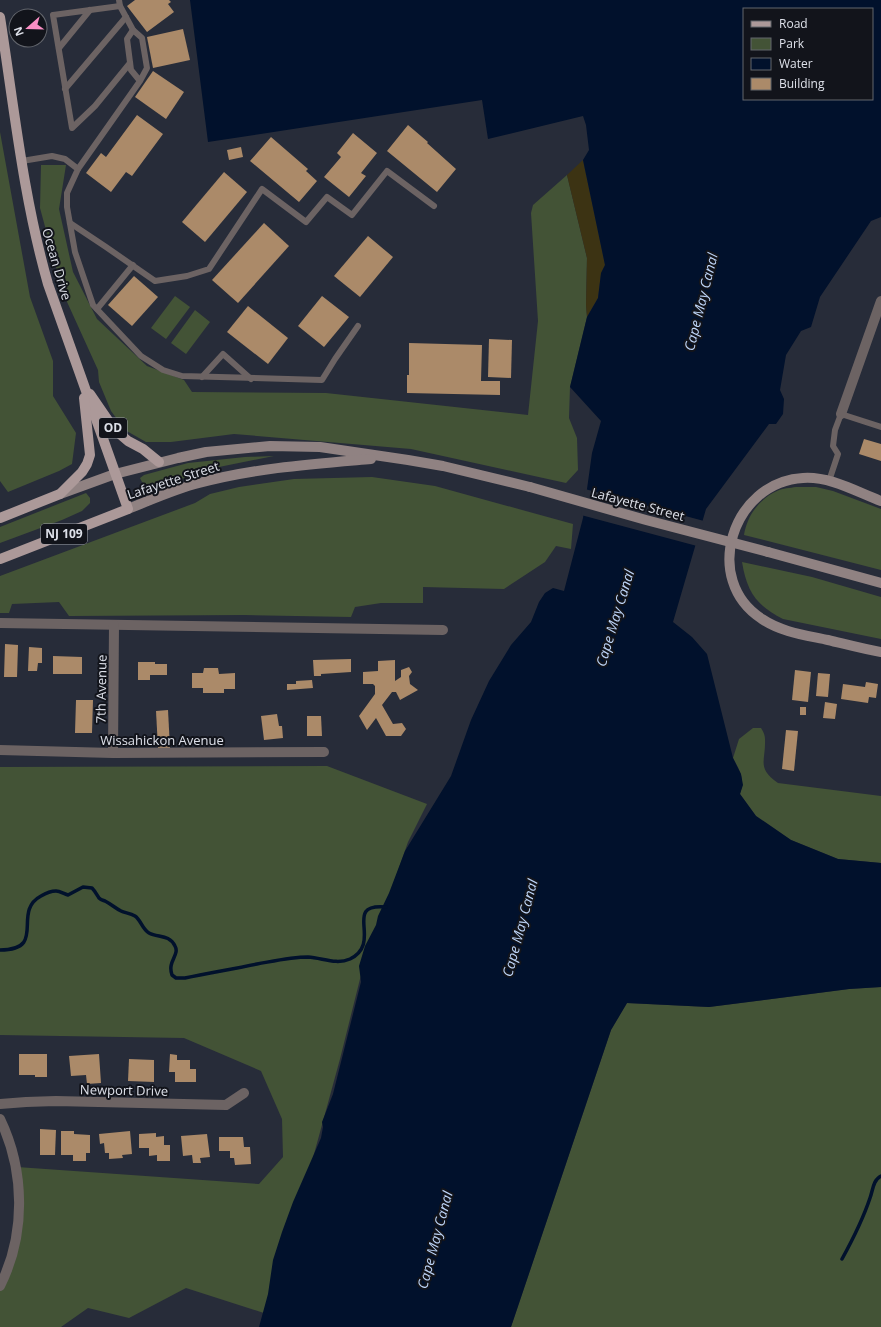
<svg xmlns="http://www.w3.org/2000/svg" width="881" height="1327" font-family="'Open Sans',sans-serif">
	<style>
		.green { fill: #435336 }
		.sand { fill: #3c3313 }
		.water { fill: #01112c; fill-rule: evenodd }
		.pier { fill: #272c39 }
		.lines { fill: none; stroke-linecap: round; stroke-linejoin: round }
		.stream { stroke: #01112c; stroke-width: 3.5 }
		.building { fill: #ab8a69 }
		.service { stroke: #6c6363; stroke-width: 6 }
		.minor { stroke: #6c6363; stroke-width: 10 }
		.secondary { stroke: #908282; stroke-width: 10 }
		.primary { stroke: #ac9999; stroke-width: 10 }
		.secondary-bridge { stroke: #908282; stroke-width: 10 }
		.labels { text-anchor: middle; stroke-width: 4; stroke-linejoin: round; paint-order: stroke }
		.shield { fill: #12141b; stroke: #a0a3ab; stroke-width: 1 }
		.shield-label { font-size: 12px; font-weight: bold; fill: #dde0e9 }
		.street-label { font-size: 13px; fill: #dde0e9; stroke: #12141b }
		.water-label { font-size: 14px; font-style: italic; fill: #bed5f8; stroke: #12141b }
	</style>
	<rect width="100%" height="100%" fill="#272c39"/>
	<!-- green -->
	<g class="green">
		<polygon points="0,132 30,297 53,361 53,396 76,433 72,464 59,471 8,492 0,481"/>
		<polygon points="41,165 66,165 59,209 73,272 97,319 147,366 184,380 192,392 326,393 528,415 538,321 531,213 533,205 567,175 587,258 586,305 587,317 570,387 569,418 577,438 578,470 566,483 411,449 234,434 171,442 146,442 125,430 111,411 99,382 98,370 63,293 40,208"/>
		<polygon points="175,296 190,307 166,339 151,328"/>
		<polygon points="195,310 210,322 186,354 171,343"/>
		<polygon points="274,456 219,467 163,485 148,485 142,482 140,478 144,475 188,463 245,457"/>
		<polygon points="372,477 435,486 573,524 571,549 556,546 545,562 504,589 423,587 423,603 381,603 355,607 351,617 244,615 69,616 59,602 12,604 9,613 0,613 0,576 195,503 210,494 239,487 294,479"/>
		<path d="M796,487H816L833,491L881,509V570L744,535C747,516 759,499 777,491C783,488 790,488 796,487Z"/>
		<polygon points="86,493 90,498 90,503 82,511 62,520 0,543 0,527"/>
		<path d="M742,562L812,577L881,597V639L783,619C756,605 747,592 742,562Z"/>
		<path d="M753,728H761C763,731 765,735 765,739C766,761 756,768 778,783L881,796V863L838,859L791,840L756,816L740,794C745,778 740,771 733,758L739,739Z"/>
		<polygon points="327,766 427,804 408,842 360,979 340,1059 270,1315 186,1288 129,1318 88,1308 61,1327 0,1327 0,1286 11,1269 17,1167 259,1184 283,1157 282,1119 261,1071 184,1038 0,1035 0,767"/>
		<polygon points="881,987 881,1327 511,1327 611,1030 627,1003 709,1007 849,989"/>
	</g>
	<!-- sand -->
	<polygon class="sand" points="583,160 605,265 601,274 598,298 587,317 586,305 587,258 567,175"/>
	<!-- water -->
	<path class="water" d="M190,0H881V217L871,221L820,297L811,327L801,331L786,355L780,390L784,399L783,414L776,424H769L706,509L673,622L692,637L707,654L733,758L741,774L743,785L740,794L756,816L791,840L838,859L881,863V987L849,989L709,1007L627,1003L611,1030L511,1327H259L268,1294L273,1260L282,1232L293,1202L321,1138L323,1127L322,1122L333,1094L361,982L359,966L365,946L376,925L378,916L389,893L405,851L451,776L471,720L489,681L511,645L531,622L539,602L545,593L553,588L564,591L583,518L592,453L601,421L570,387L587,317L598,298L601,273L605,265L583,160L589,150L586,125L583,116L488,139L482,100L208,142ZM744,9H872V99H744Z"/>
	<!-- pier -->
	<polygon class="pier" points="585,489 704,521 697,546 581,515"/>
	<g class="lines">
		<!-- stream -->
		<g class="stream">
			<path d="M0,950C48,950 11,912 41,896C46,893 51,891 56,891C60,891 64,894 68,895L83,887L92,888C95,891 97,895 99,898C101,900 102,900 105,901C111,904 115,908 121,911C125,913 130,913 135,916C141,920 142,929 149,933C158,938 169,934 175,946C180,955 167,961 172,975L176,978H185C209,973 233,969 257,964C274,961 291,957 308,957C323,958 336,965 350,959C384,942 341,903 386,907"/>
			<path d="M842,1259C853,1239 863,1219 870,1198C873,1190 873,1180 881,1176"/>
		</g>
	</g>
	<!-- building -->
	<g class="building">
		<polygon points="135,0 169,0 171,2 168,4 174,12 147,32 127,6"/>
		<polygon points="183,29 190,60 153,68 147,37"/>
		<polygon points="153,71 184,92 166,119 135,97"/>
		<polygon points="137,115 163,134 132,176 126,172 111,192 86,173 101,153 106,157"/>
		<polygon points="408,125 428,142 427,143 456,169 437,192 387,151"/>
		<polygon points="353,133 377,153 361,173 366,176 349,197 324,177 341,157 337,153"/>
		<polygon points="271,137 308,169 306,171 317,181 299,202 250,161"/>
		<polygon points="241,147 243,157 229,160 227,150"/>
		<polygon points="224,172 247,192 205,242 182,222"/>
		<polygon points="264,223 289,246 238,303 212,280"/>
		<polygon points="368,236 393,257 360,297 334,276"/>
		<polygon points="134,276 158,297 132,326 108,305"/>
		<polygon points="322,296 349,317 324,347 298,326"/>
		<polygon points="248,306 288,338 268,364 227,332"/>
		<polygon points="489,339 512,340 511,378 488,377"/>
		<polygon points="409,343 482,345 481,381 500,381 500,395 407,393 407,375 409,375"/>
		<polygon points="864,439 881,444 881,461 859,454"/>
		<polygon points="5,644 18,645 17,677 4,677"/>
		<polygon points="29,647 42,648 42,663 38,663 37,671 28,671"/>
		<polygon points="53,656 82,657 82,674 53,674"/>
		<polygon points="351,659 351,672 321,674 321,676 314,676 313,660"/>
		<polygon points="395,660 395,681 401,677 401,670 409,667 412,672 409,676 410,684 418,690 400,700 396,692 392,692 382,705 393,724 402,723 406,729 401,736 386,736 376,718 367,730 359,716 375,694 375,686 373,684 363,684 363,672 378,671 378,661"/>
		<polygon points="138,662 155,662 155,664 167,664 167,675 150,675 150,680 138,680"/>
		<polygon points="204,668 218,668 219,674 235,673 235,689 224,689 224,693 203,693 203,688 192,688 192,673 203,673"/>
		<polygon points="795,670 811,672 808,702 792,700"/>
		<polygon points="818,673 830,674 828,697 816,696"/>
		<polygon points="312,680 313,688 287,690 287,684 296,684 296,681"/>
		<polygon points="866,682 878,684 876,698 869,697 868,703 841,699 843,684 865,687"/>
		<polygon points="76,700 93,700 92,733 75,733"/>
		<polygon points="825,702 837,704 835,719 823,718"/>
		<rect x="800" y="707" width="6" height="8"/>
		<polygon points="168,710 170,748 158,748 156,711"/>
		<polygon points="277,714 279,726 282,726 283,738 264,740 261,716"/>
		<polygon points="307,716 321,716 322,736 307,736"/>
		<polygon points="786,730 798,731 794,771 782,769"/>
		<polygon points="19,1054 47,1054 47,1077 35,1077 35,1075 19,1075"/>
		<polygon points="99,1054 101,1083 87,1084 86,1075 71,1076 69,1056"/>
		<polygon points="170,1054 177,1055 177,1060 190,1060 190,1069 196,1069 196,1082 175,1082 175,1072 169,1072"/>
		<polygon points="129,1059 154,1060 154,1082 128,1081"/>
		<polygon points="40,1129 56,1130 55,1155 40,1155"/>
		<polygon points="61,1131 74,1131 74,1134 90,1135 90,1153 86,1153 86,1161 73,1161 73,1155 61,1155"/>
		<polygon points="130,1131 132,1154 122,1155 123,1158 109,1159 109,1153 105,1153 104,1143 100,1144 99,1134"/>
		<polygon points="156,1133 156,1137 164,1136 164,1145 170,1145 170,1161 157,1161 157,1155 149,1156 149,1148 139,1148 139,1134"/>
		<polygon points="207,1134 210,1157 200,1158 201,1163 193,1163 192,1155 183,1156 181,1136"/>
		<polygon points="219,1137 243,1137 244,1147 250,1147 251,1164 235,1165 234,1158 230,1158 230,1151 219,1151"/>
	</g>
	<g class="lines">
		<!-- service -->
		<g class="service">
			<polyline points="119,0 120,6 133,30"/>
			<polyline points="120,6 53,15 72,128 95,106 130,63"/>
			<polyline points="59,48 90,10"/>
			<polyline points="65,89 126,17"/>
			<polyline points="22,161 52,156 65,159 78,169 67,193 67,207 75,252 93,305 141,356 163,370 182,376 322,380 335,359 358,326"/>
			<polyline points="78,169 140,81 147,68 142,38 133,30 127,39 131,70 140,81"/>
			<polyline points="70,223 106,247 155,281 187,276 209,269 262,189 306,222 327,197 352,215 387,171 434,206"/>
			<polyline points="97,309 133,265"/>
			<polyline points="202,377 223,354 251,379"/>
			<polyline points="829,481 838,454 833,446 835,430 841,414 881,427"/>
		</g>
		<!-- minor -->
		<g class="minor">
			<polyline points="841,414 881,301"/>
			<polyline points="0,623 443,630"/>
			<polyline points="0,750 113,753 324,752"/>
			<polyline points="113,753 114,625"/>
			<polyline points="0,1104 26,1102 56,1101 226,1105 244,1093"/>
			<path d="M0,1119C25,1171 26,1234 0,1286"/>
		</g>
		<!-- secondary -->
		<g class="secondary">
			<polyline points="60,494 115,474 178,458 206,452 270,446 320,447 408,460 443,466 530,487"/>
			<path d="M881,501C857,492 830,476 803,478C732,482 701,580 762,619C781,632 805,635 828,640C845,644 863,649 881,652"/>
			<path d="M128,509C151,500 175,489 199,483C255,468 313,464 371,459"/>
			<polyline points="768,552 881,583"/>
		</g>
		<!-- primary -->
		<g class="primary">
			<path d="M0,17C14,106 23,197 48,284L128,509L0,559"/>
			<polyline points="90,394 114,429 128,441 143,449 159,462"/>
			<polyline points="0,518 60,494 82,472 87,464 90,455 84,398"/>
		</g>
		<!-- secondary-bridge -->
		<polyline class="secondary-bridge" points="530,487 646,520 768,552"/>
	</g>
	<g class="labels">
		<!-- shield labels -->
		<g class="shield">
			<rect x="99" y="418" width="28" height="20" rx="3"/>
			<rect x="41" y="524" width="46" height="20" rx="3"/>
		</g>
		<g class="shield-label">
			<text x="113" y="432">OD</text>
			<text x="64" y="538">NJ 109</text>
		</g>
		<!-- street labels -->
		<g class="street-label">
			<text transform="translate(57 264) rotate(74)" y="5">Ocean Drive</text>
			<text transform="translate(173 480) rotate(-18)" y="5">Lafayette Street</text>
			<text transform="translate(638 504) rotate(15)" y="5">Lafayette Street</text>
			<text transform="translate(101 689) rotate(-89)" y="5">7th Avenue</text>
			<text x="162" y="745">Wissahickon Avenue</text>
			<text transform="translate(124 1090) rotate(1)" y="5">Newport Drive</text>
		</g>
		<!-- water labels -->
		<g class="water-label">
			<text transform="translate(701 302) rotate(-76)" y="5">Cape May Canal</text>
			<text transform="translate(615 618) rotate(-73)" y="5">Cape May Canal</text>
			<text transform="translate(520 928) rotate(-75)" y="5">Cape May Canal</text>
			<text transform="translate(435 1240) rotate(-75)" y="5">Cape May Canal</text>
		</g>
	</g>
	<!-- legend -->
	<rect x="743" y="8" width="130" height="92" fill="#12141b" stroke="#63666d"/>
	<rect x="751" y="21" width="20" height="6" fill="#ac9999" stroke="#63666d"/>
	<text x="779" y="28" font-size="12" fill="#dde0e9">Road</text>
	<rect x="751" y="38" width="20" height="12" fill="#435336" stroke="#63666d"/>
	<text x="779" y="48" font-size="12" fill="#dde0e9">Park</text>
	<rect x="751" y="58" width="20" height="12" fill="#01112c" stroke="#63666d"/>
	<text x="779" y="68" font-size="12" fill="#dde0e9">Water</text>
	<rect x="751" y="78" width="20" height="12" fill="#ab8a69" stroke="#63666d"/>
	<text x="779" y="88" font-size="12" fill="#dde0e9">Building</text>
	<!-- north arrow -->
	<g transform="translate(28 28) rotate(250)"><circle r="19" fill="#12141b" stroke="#63666d"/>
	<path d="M0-3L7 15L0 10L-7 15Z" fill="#fb8fc5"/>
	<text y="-6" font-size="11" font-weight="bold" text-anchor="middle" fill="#dde0e9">N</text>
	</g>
</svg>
